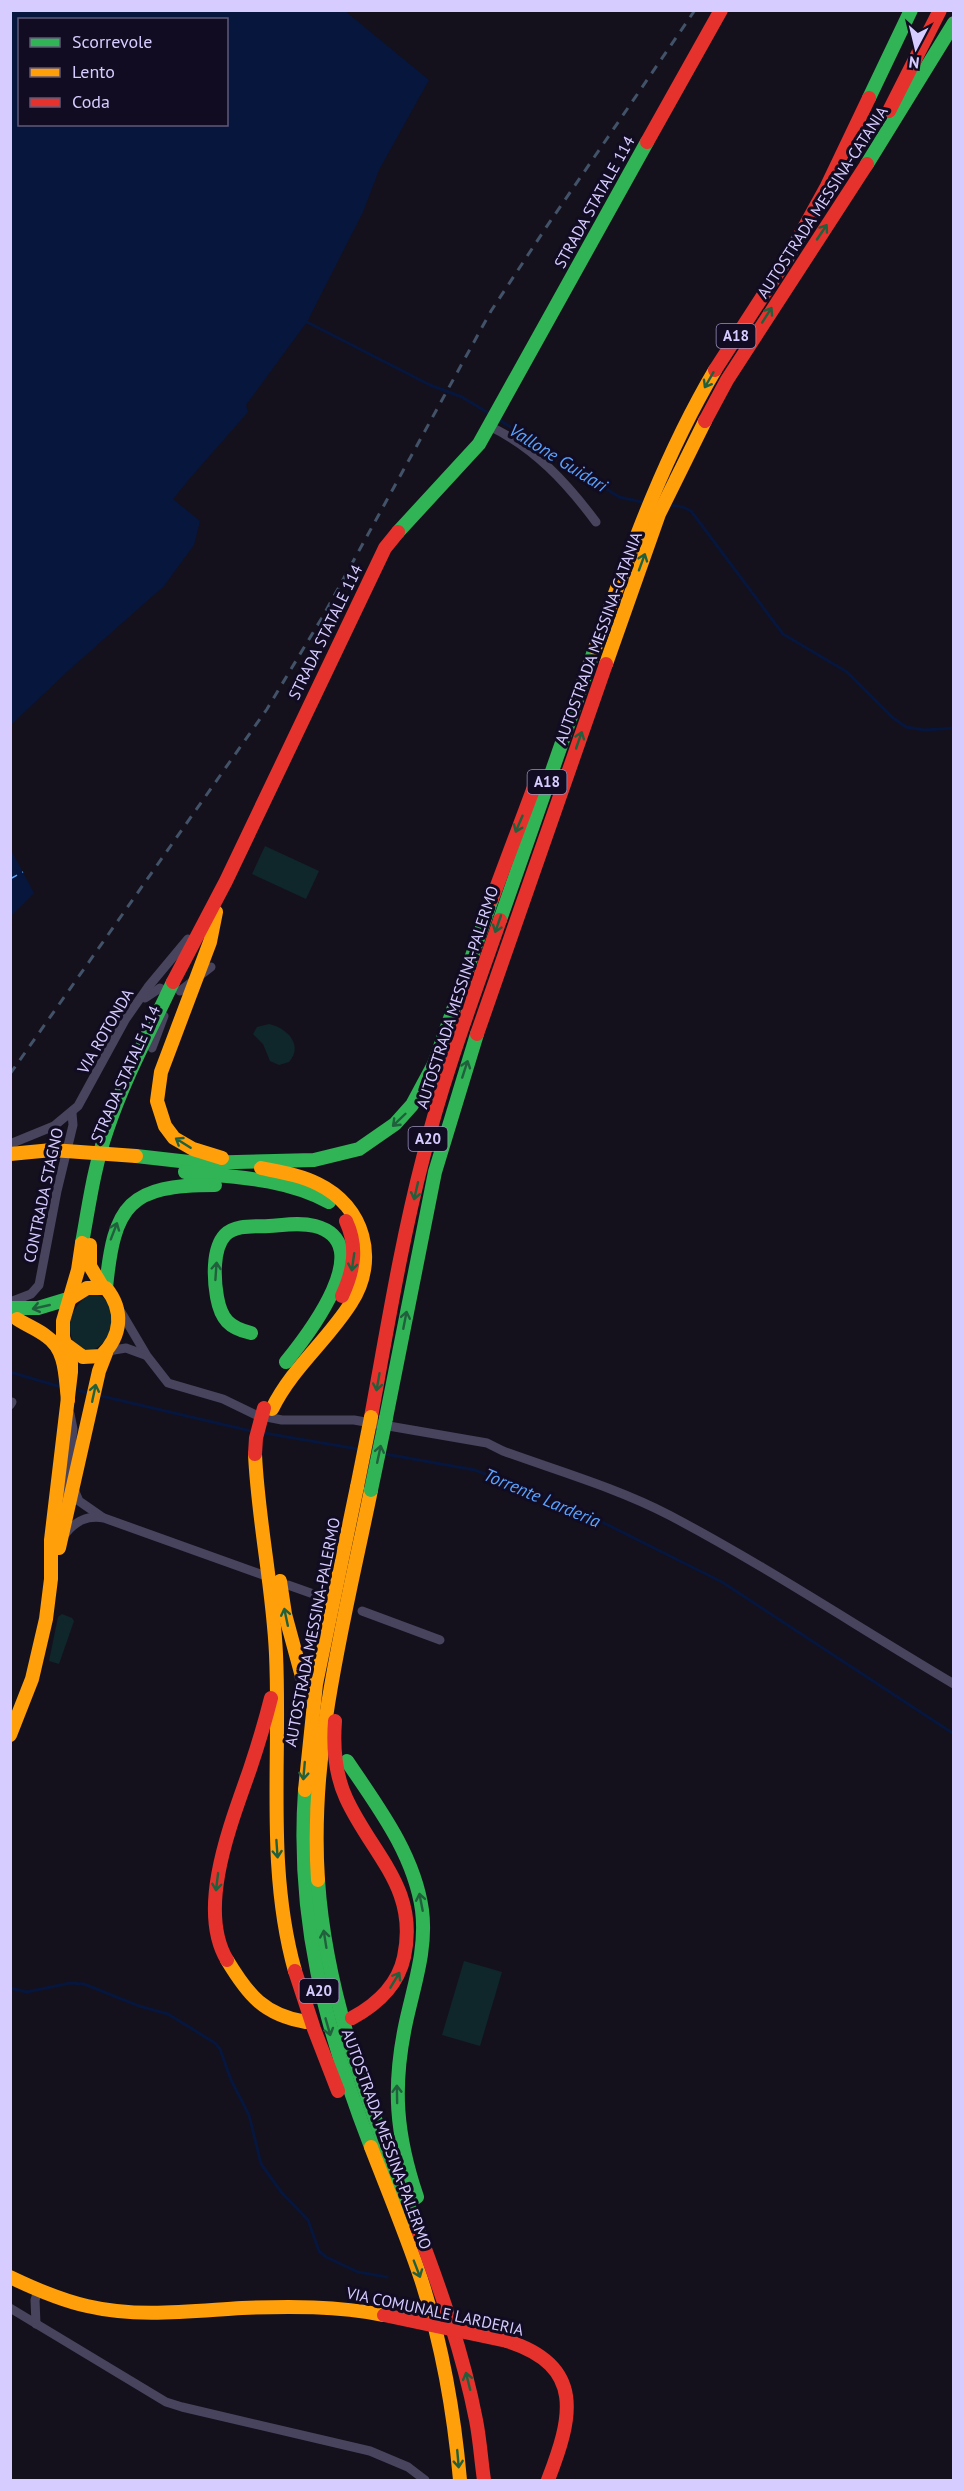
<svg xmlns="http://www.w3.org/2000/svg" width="964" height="2491" font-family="'PT Sans',sans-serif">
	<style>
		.green { fill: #0f272a }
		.water { fill: #07163d; fill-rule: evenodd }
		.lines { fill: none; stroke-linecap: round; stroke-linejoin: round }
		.stream { stroke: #07163d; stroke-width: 3 }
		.ferry { stroke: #5aa3ff; stroke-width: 1.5; stroke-dasharray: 8 6; stroke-linecap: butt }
		.highway-tunnel { stroke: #312d3f; stroke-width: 16; stroke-dasharray: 16 8; stroke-linecap: butt }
		.street { stroke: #48445e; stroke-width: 9 }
		.fast { stroke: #30b455; stroke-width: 14 }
		.slow { stroke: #ff9f0a; stroke-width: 14 }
		.jam { stroke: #e5322d; stroke-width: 14 }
		.rail { stroke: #425268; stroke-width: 3; stroke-dasharray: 9 8; stroke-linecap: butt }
		.fast-bridge { stroke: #30b455; stroke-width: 14 }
		.slow-bridge { stroke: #ff9f0a; stroke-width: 14 }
		.jam-bridge { stroke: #e5322d; stroke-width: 14 }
		.oneway { stroke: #20603c }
		.labels { text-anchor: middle; stroke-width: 6; stroke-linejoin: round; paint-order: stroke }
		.shield { fill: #110c22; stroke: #9c92bd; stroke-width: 1.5 }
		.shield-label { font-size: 15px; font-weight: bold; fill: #d7ccff }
		.street-label { font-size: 16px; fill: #d7ccff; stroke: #110c22 }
		.water-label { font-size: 18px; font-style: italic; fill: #5aa3ff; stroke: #110c22 }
	</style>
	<rect width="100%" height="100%" fill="#14111d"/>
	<!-- green -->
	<g class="green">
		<polygon points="265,846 319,871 306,899 252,874"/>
		<path d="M269,1024C287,1028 304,1045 289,1062L279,1065L270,1061L263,1044L253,1034L257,1027Z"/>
		<path d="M91,1294C123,1295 116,1346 88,1351L74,1343C64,1324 73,1304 91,1294Z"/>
		<polygon points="62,1614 72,1618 74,1621 59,1664 49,1661 58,1617"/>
		<polygon points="464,1961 502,1972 480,2046 442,2035"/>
	</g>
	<!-- water -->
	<g class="water">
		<path d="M11,10L345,11L429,80L379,170L363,212L307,322L246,405L248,412C223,441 197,469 173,499L200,521L194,545L164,586L69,670L11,725ZM20,20H226V124H20Z"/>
		<polygon points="11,850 34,893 11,916 10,850"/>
	</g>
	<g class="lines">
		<!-- stream -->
		<g class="stream">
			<polyline points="307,322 430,385 462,397 490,414"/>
			<polyline points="498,419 619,497 642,502"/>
			<polyline points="670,505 683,507 691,511 783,634 847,672 892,717 906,727 924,730 954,728"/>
			<polyline points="10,1372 61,1387"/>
			<polyline points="80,1391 88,1393"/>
			<polyline points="97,1395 251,1431"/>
			<polyline points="264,1433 358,1449"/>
			<polyline points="385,1454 475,1470 582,1512 722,1582 954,1734"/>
			<polyline points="10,1988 27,1992 70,1983 84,1984 139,2006 168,2014 215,2043 220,2049 231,2080 249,2115 261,2164 282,2193 308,2220 319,2251 326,2257 358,2272 387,2277"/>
		</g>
		<!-- ferry -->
		<polyline class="ferry" points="10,879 23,872"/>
		<!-- highway-tunnel -->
		<polyline class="highway-tunnel" points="301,1673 316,1708"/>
		<!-- street -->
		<g class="street">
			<path d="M489,426C534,447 567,483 596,522"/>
			<polyline points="180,991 211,967"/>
			<polyline points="145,998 160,988 169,992"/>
			<polyline points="152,1048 164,1016"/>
			<polyline points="10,1144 54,1126 78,1106 125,1020 148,987 188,939"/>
			<polyline points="10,1302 31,1294 39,1285 57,1191 73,1125 72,1113"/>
			<path d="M121,1312L147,1356L168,1383L223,1399L256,1415L282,1420H354L487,1443L503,1451C558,1471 617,1488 669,1515C766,1566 859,1628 954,1684"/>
			<polyline points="108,1351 126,1348 145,1355"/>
			<polyline points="10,1405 12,1402"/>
			<polyline points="73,1487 79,1501 102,1517"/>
			<polyline points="65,1498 73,1429 70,1414"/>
			<path d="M65,1534C76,1521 87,1515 104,1518L266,1576"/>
			<polyline points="288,1585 319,1596"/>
			<polyline points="362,1611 440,1640"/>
			<polyline points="10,2308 166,2402 182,2407 370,2451 408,2467 425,2480"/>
			<polyline points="36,2324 35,2300 38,2291"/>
		</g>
		<!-- fast -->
		<g class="fast">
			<polyline points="869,98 911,10"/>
			<polyline points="867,164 954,23"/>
			<polyline points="398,532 479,444 647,142"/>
			<polyline points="500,920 595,648"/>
			<polyline points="136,1156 198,1163 314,1160 359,1149 395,1124 412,1105 434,1064 492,899"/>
			<path d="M185,1172C235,1177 284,1178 329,1202"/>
			<path d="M82,1243C89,1205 94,1167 107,1130C124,1079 150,1031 173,982"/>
			<path d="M106,1288C114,1204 129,1185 215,1185"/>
			<polyline points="10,1308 38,1308 71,1298"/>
			<path d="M251,1333C229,1328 221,1319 217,1297C214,1280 212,1249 225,1235C236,1224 256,1227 269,1226C284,1225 300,1222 315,1226C380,1243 307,1336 286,1362"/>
			<polyline points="386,1418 435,1172 477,1034"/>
			<path d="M347,1761C378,1807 414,1854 422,1910C427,1949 414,1985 406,2022C392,2087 396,2135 417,2197"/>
			<path d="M305,1790C296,1919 325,2028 371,2147"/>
			<path d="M318,1880C326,2002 372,2113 416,2225"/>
		</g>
		<!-- slow -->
		<g class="slow">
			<path d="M595,648C630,552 663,458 715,370"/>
			<polyline points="606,664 659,514 705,421"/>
			<polyline points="216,912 210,942 161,1072 157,1101 165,1126 174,1138 193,1149 222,1158"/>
			<path d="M261,1168C280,1172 300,1175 318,1184C364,1206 379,1260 351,1303C327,1341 292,1368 272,1409"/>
			<polyline points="90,1245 90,1266 102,1286"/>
			<path d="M17,1319C26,1325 37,1329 46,1336C67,1350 65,1377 68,1400"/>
			<path d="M68,1346L83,1357L101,1356C122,1336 124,1310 106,1288H87L71,1298"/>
			<path d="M255,1454C258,1521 273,1587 276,1654C281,1760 266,1868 295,1971"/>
			<polyline points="59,1548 99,1371 106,1353"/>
			<polyline points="280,1581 285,1614 301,1673"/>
			<polyline points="10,1735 32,1679 46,1619 51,1579 51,1540 71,1372 71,1363 63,1337 63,1321 78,1270 82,1243"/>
			<polyline points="305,1790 316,1684 357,1487"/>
			<path d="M318,1880C309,1748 345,1618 371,1490"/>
			<path d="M227,1960C248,1995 264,2015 306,2022"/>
			<path d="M371,2147C388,2191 406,2234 421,2279C442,2344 454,2412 460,2480"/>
			<path d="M10,2277C35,2289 60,2300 87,2306C138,2318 191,2311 242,2308C290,2306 337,2306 384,2315"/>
		</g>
		<!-- jam -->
		<g class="jam">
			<polyline points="889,111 940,10"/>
			<polyline points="647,142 721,10"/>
			<polyline points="715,370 788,257 827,186 869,98"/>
			<polyline points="705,421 727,380 867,164"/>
			<polyline points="492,899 537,779"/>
			<polyline points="173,982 226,881 385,548 398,532"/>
			<polyline points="477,1034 606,664"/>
			<path d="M342,1296C354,1270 358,1247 346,1221"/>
			<path d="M371,1417C387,1330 401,1243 423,1158C443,1077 473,998 500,920"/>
			<path d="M335,1721C333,1747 335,1774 346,1798C372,1855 419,1888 404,1957C398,1985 376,2005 352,2018"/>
			<path d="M227,1960C196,1908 232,1821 250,1769C258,1745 265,1722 271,1698"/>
			<polyline points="295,1971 314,2029 338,2091"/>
			<path d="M416,2225C440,2288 463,2353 476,2420C480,2440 481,2460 484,2480"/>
			<path d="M507,2341C586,2366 572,2418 548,2480"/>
		</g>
		<!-- rail -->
		<polyline class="rail" points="10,1074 267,709 323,616 491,311 545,229 695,10"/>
		<!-- fast-bridge -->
		<polyline class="fast-bridge" points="371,1490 386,1418"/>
		<!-- slow-bridge -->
		<g class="slow-bridge">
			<polyline points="10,1154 52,1150 136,1156"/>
			<polyline points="357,1487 371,1417"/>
		</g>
		<!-- jam-bridge -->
		<g class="jam-bridge">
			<polyline points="255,1454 256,1438 264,1408"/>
			<polyline points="384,2315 507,2341"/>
		</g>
	</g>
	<!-- one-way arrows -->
	<defs><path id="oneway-shaft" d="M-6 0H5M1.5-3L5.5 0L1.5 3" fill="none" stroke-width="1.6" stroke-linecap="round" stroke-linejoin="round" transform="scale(1.5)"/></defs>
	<g class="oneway">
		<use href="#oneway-shaft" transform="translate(822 232) rotate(-56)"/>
		<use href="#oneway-shaft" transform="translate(767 315) rotate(-57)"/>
		<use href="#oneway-shaft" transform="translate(709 380) rotate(120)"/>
		<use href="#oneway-shaft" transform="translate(642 562) rotate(-70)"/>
		<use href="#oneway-shaft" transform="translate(579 740) rotate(-71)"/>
		<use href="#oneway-shaft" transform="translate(519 824) rotate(113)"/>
		<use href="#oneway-shaft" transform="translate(498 924) rotate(109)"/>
		<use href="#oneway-shaft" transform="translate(465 1069) rotate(-72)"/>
		<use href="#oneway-shaft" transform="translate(399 1120) rotate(136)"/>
		<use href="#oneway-shaft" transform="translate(183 1143) rotate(-148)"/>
		<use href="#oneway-shaft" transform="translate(416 1191) rotate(103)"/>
		<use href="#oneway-shaft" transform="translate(114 1231) rotate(-69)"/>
		<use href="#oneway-shaft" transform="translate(353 1262) rotate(98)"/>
		<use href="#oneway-shaft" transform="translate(216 1271) rotate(-86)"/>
		<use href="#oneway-shaft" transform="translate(41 1307) rotate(167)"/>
		<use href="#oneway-shaft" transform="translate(405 1320) rotate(-79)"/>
		<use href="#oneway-shaft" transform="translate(378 1382) rotate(100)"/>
		<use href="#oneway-shaft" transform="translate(94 1393) rotate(-78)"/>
		<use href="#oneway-shaft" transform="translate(379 1454) rotate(-78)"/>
		<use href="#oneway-shaft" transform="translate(286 1617) rotate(-102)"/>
		<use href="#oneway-shaft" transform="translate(304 1771) rotate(95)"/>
		<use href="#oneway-shaft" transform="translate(277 1849) rotate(86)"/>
		<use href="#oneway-shaft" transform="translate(217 1882) rotate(97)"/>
		<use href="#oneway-shaft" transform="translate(421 1902) rotate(-101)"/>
		<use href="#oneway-shaft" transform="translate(325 1939) rotate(-99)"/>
		<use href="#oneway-shaft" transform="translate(395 1980) rotate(-59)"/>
		<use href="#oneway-shaft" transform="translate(328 2027) rotate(74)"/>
		<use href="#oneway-shaft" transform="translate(397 2094) rotate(-91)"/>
		<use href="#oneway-shaft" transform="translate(417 2269) rotate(69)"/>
		<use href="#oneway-shaft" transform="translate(468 2381) rotate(-104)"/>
		<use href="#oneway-shaft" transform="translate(458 2459) rotate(85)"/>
	</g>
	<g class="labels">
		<!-- shield labels -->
		<g class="shield">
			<rect x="716.5" y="324" width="39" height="24" rx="4.5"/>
			<rect x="527.5" y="770" width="39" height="24" rx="4.5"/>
			<rect x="408.5" y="1127" width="39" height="24" rx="4.5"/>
			<rect x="299.5" y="1979" width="39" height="24" rx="4.5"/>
		</g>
		<g class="shield-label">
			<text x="736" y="341">A18</text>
			<text x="547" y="787">A18</text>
			<text x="428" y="1144">A20</text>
			<text x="319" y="1996">A20</text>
		</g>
		<!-- street labels -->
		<g class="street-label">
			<text transform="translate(594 202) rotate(-61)" y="6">STRADA STATALE 114</text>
			<text transform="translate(822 202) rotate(-57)" y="6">AUTOSTRADA MESSINA-CATANIA</text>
			<text transform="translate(325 632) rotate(-64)" y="6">STRADA STATALE 114</text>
			<text transform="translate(598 638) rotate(-70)" y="6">AUTOSTRADA MESSINA-CATANIA</text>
			<text transform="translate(457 997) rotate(-72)" y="6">AUTOSTRADA MESSINA-PALERMO</text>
			<text transform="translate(105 1031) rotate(-60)" y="6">VIA ROTONDA</text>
			<text transform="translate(125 1074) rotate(-66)" y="6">STRADA STATALE 114</text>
			<text transform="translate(43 1195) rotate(-78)" y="6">CONTRADA STAGNO</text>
			<text transform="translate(312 1632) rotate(-79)" y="6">AUTOSTRADA MESSINA-PALERMO</text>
			<text transform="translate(387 2139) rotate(70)" y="6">AUTOSTRADA MESSINA-PALERMO</text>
			<text transform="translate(435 2311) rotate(12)" y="6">VIA COMUNALE LARDERIA</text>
		</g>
		<!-- water labels -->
		<g class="water-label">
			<text transform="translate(558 458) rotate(32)" y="6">Vallone Guidari</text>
			<text transform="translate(542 1498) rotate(23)" y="6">Torrente Larderia</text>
		</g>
	</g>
	<!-- border -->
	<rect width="964" height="2491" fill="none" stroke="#d7ccff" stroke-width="24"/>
	<!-- legend -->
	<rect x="18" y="18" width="210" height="108" fill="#110c22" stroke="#60597a" stroke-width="1.5"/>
	<rect x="30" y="38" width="30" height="9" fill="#30b455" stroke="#60597a" stroke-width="1.5"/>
	<text x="72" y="48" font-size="18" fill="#d7ccff">Scorrevole</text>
	<rect x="30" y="68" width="30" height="9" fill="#ff9f0a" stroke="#60597a" stroke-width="1.5"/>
	<text x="72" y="78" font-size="18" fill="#d7ccff">Lento</text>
	<rect x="30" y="98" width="30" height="9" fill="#e5322d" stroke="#60597a" stroke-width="1.5"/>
	<text x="72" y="108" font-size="18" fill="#d7ccff">Coda</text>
	<!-- north arrow -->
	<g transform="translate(916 48) rotate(187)" stroke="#110c22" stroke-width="4.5" paint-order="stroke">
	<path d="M0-4.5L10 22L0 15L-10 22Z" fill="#d7ccff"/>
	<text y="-9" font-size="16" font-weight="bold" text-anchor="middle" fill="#d7ccff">N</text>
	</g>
</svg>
